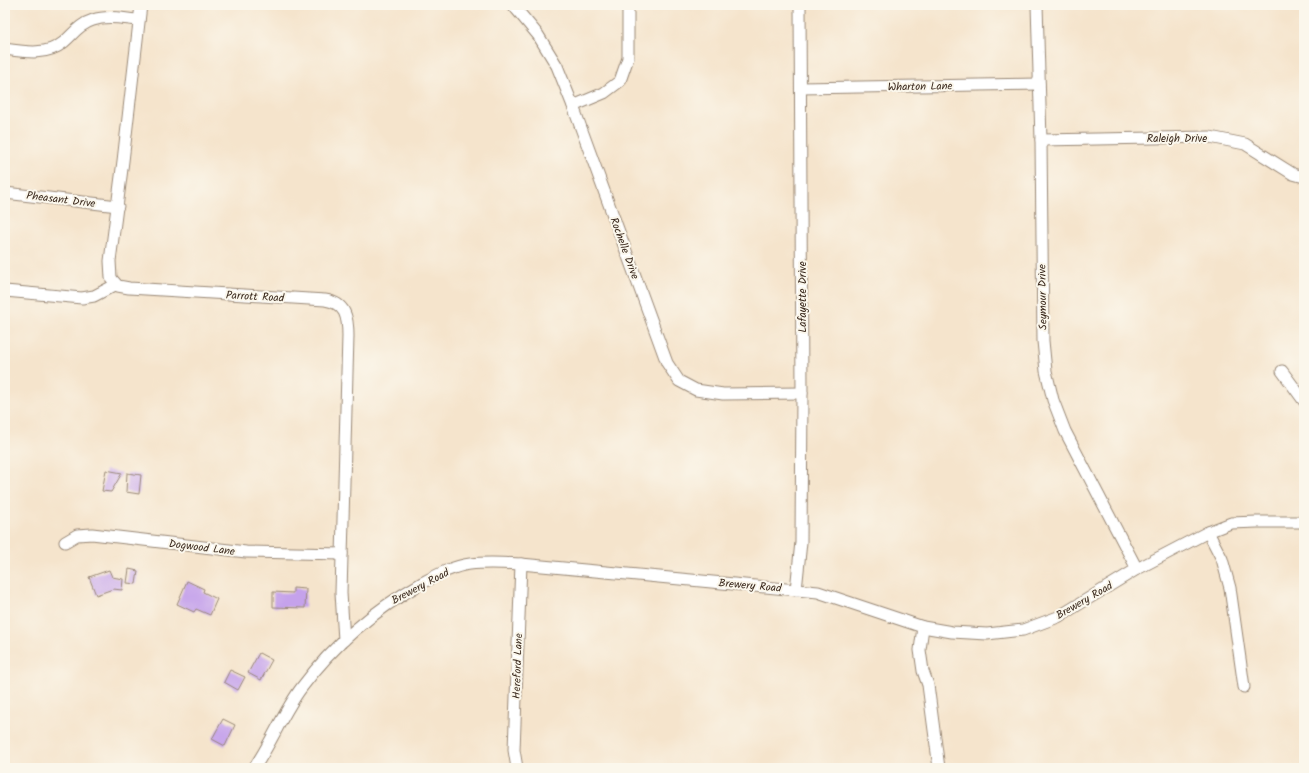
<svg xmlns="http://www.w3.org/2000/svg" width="1309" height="773" font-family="Kalam,sans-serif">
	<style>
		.building { fill: #c5a2eb }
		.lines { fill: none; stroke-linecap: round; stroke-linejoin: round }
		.minor-casing { stroke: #988775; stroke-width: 13 }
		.minor { stroke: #fff; stroke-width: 11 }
		.labels { text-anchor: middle; stroke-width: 4; stroke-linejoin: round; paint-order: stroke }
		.street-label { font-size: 11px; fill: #3b2a1e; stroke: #fbf7ec }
	</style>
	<rect width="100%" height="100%" fill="#fbf7ec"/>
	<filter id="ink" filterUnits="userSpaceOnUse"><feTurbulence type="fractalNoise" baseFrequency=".025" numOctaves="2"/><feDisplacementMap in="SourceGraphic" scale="8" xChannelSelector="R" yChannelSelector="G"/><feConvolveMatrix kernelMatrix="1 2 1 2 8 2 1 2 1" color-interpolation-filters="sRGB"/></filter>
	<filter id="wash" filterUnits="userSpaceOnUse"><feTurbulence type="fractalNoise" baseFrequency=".012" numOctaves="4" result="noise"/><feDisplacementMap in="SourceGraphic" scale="16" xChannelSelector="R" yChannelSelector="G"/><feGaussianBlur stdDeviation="0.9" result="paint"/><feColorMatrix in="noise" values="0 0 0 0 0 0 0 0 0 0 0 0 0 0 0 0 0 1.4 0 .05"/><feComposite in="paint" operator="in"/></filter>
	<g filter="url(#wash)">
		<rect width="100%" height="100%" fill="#f5e4cc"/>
		<g id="blocks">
			<!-- building -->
			<g class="building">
				<polygon points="106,470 122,473 111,492 102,491"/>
				<polygon points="127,473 141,475 139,494 126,492"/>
				<polygon points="129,569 138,571 136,584 127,583"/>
				<polygon points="109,570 112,577 123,579 122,590 113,589 96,595 89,577"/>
				<polygon points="187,581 204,589 203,592 217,599 210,615 196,609 194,612 177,604"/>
				<polygon points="293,588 306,589 305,608 273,607 273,592 293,593"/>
				<polygon points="259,653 272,660 261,680 248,673"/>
				<polygon points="230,670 245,677 238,690 224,682"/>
				<polygon points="223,719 235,725 225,746 212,739"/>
			</g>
		</g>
	</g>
	<g filter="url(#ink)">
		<use href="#blocks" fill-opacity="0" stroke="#988775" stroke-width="1"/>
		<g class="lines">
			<defs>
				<g id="minor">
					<path d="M141,5L123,161L110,261L111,278L118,286L129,288L325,300C346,303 348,318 348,336L341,593L344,640"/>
					<polyline points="513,5 538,35 557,66 573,106 667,363 679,381 696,390 723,394 802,393"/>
					<polyline points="1037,5 1041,140 1043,341 1046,371 1053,400 1065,431 1137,569"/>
					<path d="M5,49C25,52 47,56 64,42C74,33 80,24 93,20C108,15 124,19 139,20"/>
					<polyline points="801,88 1039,84"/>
					<polyline points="573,106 604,93 620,81 628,58 628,5"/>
					<polyline points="1041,140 1210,137 1245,144 1293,174 1304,177"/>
					<polyline points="5,193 118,206"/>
					<polyline points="5,291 82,298 94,296 115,285"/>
					<polyline points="1282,371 1304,401"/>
					<polyline points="1208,532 1222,559 1230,588 1244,687"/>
					<polyline points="65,542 77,535 92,534 246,552 342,554"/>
					<polyline points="796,590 801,542 802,393 800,5"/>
					<polyline points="923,627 920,650 923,671 928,685 939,768"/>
					<path d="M254,768C272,742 283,712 302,687C334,644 376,609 422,583C437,575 453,566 470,564C487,562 504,563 521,564L818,592L923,627L952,632L987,634L1023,630L1058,617L1137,569L1208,532L1231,523L1257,522H1304"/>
					<polyline points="517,768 514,750 521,564"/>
				</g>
			</defs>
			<!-- minor casing -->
			<use href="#minor" class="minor-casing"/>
			<!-- minor -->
			<use href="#minor" class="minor"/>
		</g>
	</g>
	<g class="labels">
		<!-- street labels -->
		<g class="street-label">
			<text transform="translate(920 86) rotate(-1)" y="4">Wharton Lane</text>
			<text x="1177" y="142">Raleigh Drive</text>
			<text transform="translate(61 199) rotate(7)" y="4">Pheasant Drive</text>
			<text transform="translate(625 248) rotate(70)" y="4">Rochelle Drive</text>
			<text transform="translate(255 296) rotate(3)" y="4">Parrott Road</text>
			<text transform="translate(802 297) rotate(-90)" y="4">Lafayette Drive</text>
			<text transform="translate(1042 297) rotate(-91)" y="4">Seymour Drive</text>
			<text transform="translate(202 547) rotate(7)" y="4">Dogwood Lane</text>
			<text transform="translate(750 585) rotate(5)" y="4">Brewery Road</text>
			<text transform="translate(420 586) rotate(-28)" y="4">Brewery Road</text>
			<text transform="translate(1084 600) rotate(-30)" y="4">Brewery Road</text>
			<text transform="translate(517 666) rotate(-88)" y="4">Hereford Lane</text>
		</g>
	</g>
	<!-- margin -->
	<rect width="1309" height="773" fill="none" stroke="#fbf7ec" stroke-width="20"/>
</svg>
